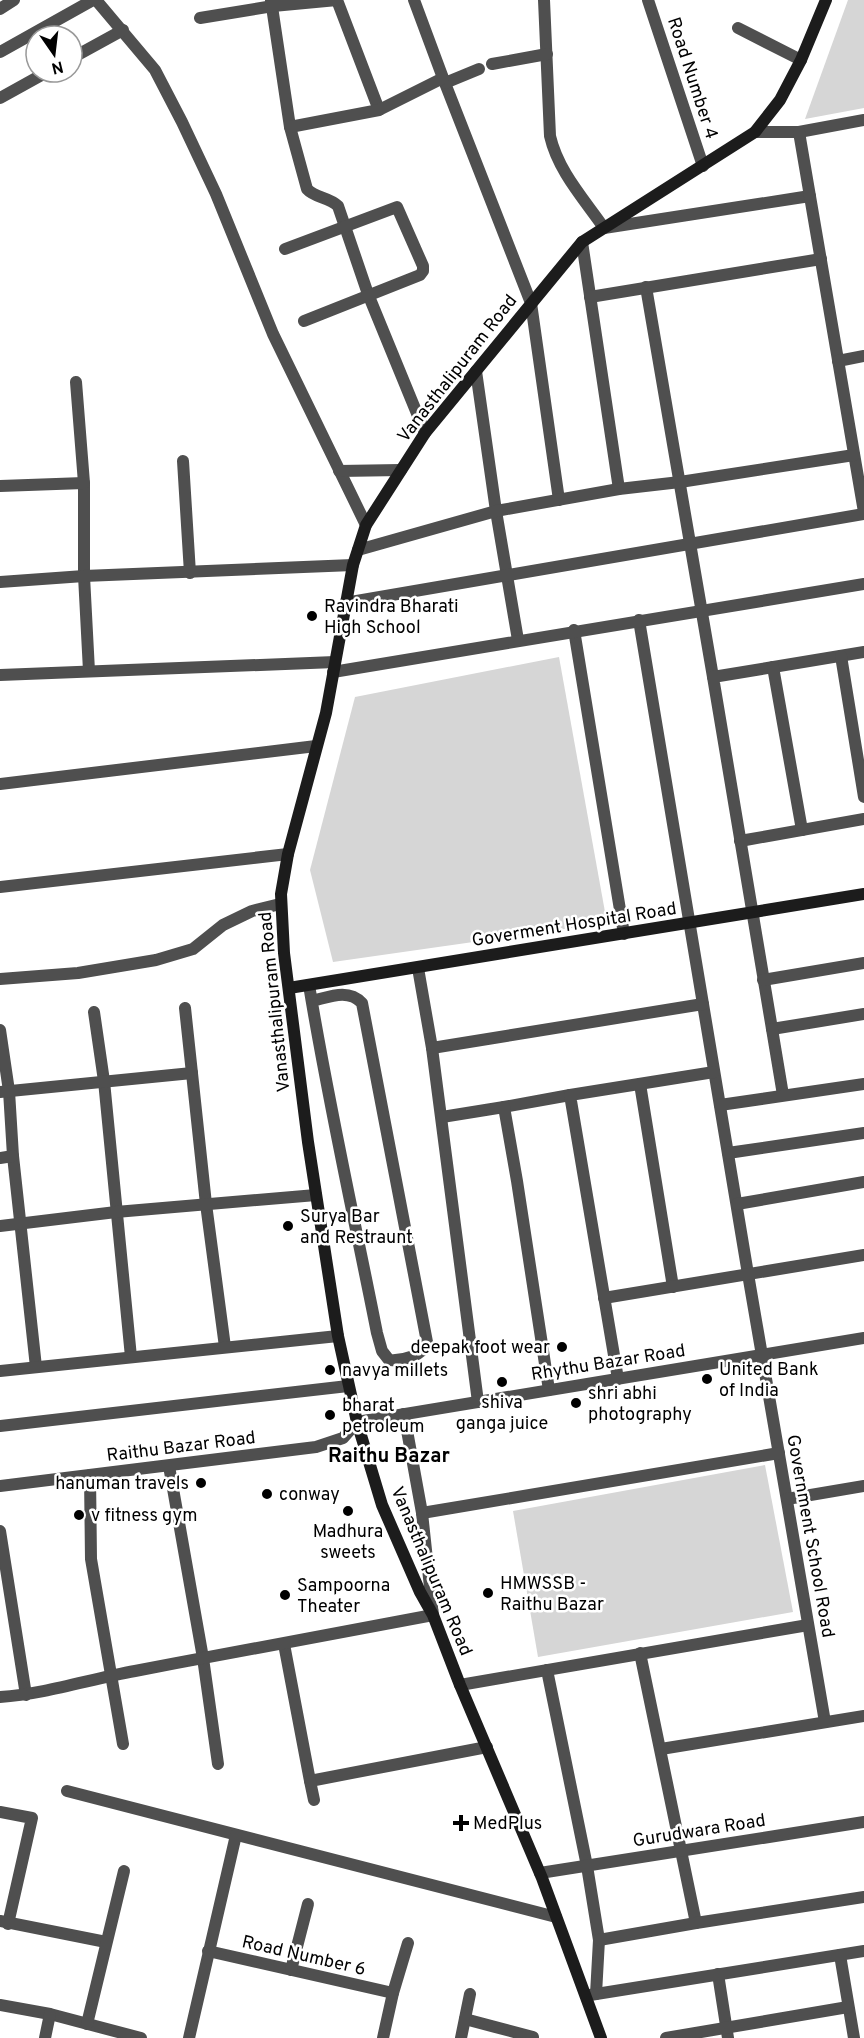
<svg xmlns="http://www.w3.org/2000/svg" width="864" height="2038" font-family="Overpass,sans-serif">
	<style>
		.green { fill: #d6d6d6 }
		.lines { fill: none; stroke-linecap: round; stroke-linejoin: round }
		.street { stroke: #4f4f4f; stroke-width: 12 }
		.secondary { stroke: #1c1c1c; stroke-width: 12 }
		.poi-dot { fill: #000; stroke: #fff; stroke-width: 2 }
		.labels { text-anchor: middle; stroke-width: 5; stroke-linejoin: round; paint-order: stroke }
		.street-label { font-size: 18px; fill: #000; stroke: #fff }
		.poi-label { font-size: 18px; fill: #000; stroke: #fff; text-anchor: start }
		.neighbourhood-label { font-size: 20px; font-weight: bold; fill: #000; stroke: #fff }
	</style>
	<rect width="100%" height="100%" fill="#fff"/>
	<!-- green -->
	<g class="green">
		<polygon points="848,0 864,0 864,108 805,119"/>
		<polygon points="559,657 607,923 333,962 310,870 355,697"/>
		<polygon points="765,1465 793,1612 538,1657 513,1511"/>
	</g>
	<g class="lines">
		<!-- street -->
		<g class="street">
			<polyline points="96,0 155,70 182,122 216,194 273,334 366,525"/>
			<path d="M271,0L290,127L307,189C315,198 329,197 338,206L368,294L425,433"/>
			<polyline points="337,0 379,110"/>
			<polyline points="414,0 443,78 531,303 559,500"/>
			<path d="M544,0L550,136C558,171 584,199 604,228L810,196"/>
			<polyline points="648,0 703,166"/>
			<polyline points="0,9 14,0"/>
			<polyline points="200,18 273,6 337,0"/>
			<polyline points="738,28 801,60"/>
			<polyline points="0,52 93,0"/>
			<polyline points="72,58 123,30"/>
			<polyline points="492,64 547,54"/>
			<polyline points="445,83 479,69"/>
			<polyline points="0,98 47,72"/>
			<polyline points="290,127 379,110 443,78"/>
			<polyline points="755,132 799,132 864,120"/>
			<polyline points="799,132 864,512"/>
			<polyline points="582,242 619,489"/>
			<polyline points="285,249 397,207 423,266 423,271 420,275 304,321"/>
			<polyline points="646,287 713,677"/>
			<polyline points="590,297 821,259"/>
			<polyline points="838,361 864,356"/>
			<polyline points="476,371 496,511 518,640"/>
			<polyline points="76,382 84,483 84,576 89,671"/>
			<polyline points="183,461 190,573"/>
			<polyline points="339,471 401,470"/>
			<polyline points="0,486 84,483"/>
			<polyline points="358,550 496,511 619,489 680,482 854,455"/>
			<polyline points="0,582 84,576 353,565"/>
			<polyline points="345,603 864,514"/>
			<polyline points="639,620 748,1274 825,1722"/>
			<polyline points="574,630 624,934"/>
			<polyline points="864,652 713,677 772,1029 864,1014"/>
			<polyline points="841,656 864,797"/>
			<polyline points="773,667 802,830"/>
			<polyline points="333,672 864,584"/>
			<polyline points="0,675 335,662"/>
			<polyline points="0,784 316,746"/>
			<polyline points="740,841 864,819"/>
			<polyline points="0,887 288,854"/>
			<polyline points="418,968 432,1048 478,1402"/>
			<polyline points="0,979 78,973 156,960 193,949 223,925 252,911 280,904"/>
			<polyline points="763,980 864,963"/>
			<path d="M309,985C328,1101 354,1217 377,1333L382,1351L389,1360C403,1361 423,1356 427,1342L362,1003C348,988 329,997 312,1001"/>
			<polyline points="185,1008 206,1204 225,1347"/>
			<polyline points="94,1012 104,1081 131,1357"/>
			<polyline points="772,1029 783,1095"/>
			<polyline points="0,1030 9,1091 13,1156 36,1367"/>
			<polyline points="432,1048 703,1004"/>
			<polyline points="640,1084 673,1287"/>
			<polyline points="0,1092 192,1073"/>
			<polyline points="720,1105 864,1084"/>
			<polyline points="504,1107 570,1095"/>
			<polyline points="442,1117 504,1107 517,1181 549,1390"/>
			<polyline points="728,1153 864,1133"/>
			<polyline points="0,1158 13,1156"/>
			<polyline points="737,1204 864,1182"/>
			<polyline points="0,1226 116,1212 316,1195"/>
			<polyline points="604,1298 864,1255"/>
			<polyline points="0,1371 338,1336"/>
			<polyline points="618,1379 570,1095 714,1072"/>
			<polyline points="0,1426 348,1386"/>
			<polyline points="169,1466 203,1658 218,1764"/>
			<polyline points="90,1475 91,1559 123,1744"/>
			<polyline points="0,1486 316,1447 343,1438 357,1422 864,1338"/>
			<polyline points="787,1499 864,1486"/>
			<polyline points="422,1513 779,1453"/>
			<polyline points="0,1531 26,1695"/>
			<polyline points="284,1644 310,1781 487,1747"/>
			<polyline points="640,1653 696,1923"/>
			<polyline points="547,1670 587,1866 599,1940 596,1994"/>
			<polyline points="460,1685 808,1625"/>
			<path d="M0,1697C46,1694 90,1679 135,1671C234,1652 333,1634 433,1615L422,1513L404,1414"/>
			<polyline points="661,1749 864,1716"/>
			<polyline points="310,1781 314,1800"/>
			<polyline points="67,1791 556,1917"/>
			<polyline points="0,1812 32,1818 8,1924"/>
			<polyline points="540,1873 864,1822"/>
			<polyline points="0,1921 106,1942"/>
			<polyline points="599,1940 696,1923 864,1897"/>
			<polyline points="208,1951 393,1993"/>
			<polyline points="840,1955 854,2038"/>
			<polyline points="291,1970 308,1904"/>
			<polyline points="718,1974 728,2038"/>
			<polyline points="590,1995 864,1951"/>
			<polyline points="0,2005 50,2014 141,2038"/>
			<polyline points="465,2019 533,2037"/>
			<polyline points="87,2024 124,1871"/>
			<polyline points="45,2038 50,2014"/>
			<polyline points="189,2038 236,1835"/>
			<polyline points="383,2038 393,1993 408,1943"/>
			<polyline points="461,2038 470,1994"/>
			<polyline points="666,2038 848,2007"/>
		</g>
		<!-- secondary -->
		<g class="secondary">
			<polyline points="289,988 864,894"/>
			<polyline points="601,2038 542,1878 460,1685 433,1615 420,1592 382,1505 357,1422 338,1336 308,1142 284,953 281,894 288,854 326,713 353,565 366,525 425,433 582,242 755,132 780,100 801,60 826,0"/>
		</g>
	</g>
	<!-- markers -->
	<g class="poi-dot">
		<circle cx="312" cy="616" r="6"/>
		<circle cx="288" cy="1226" r="6"/>
		<circle cx="562" cy="1347" r="6"/>
		<circle cx="330" cy="1370" r="6"/>
		<circle cx="707" cy="1379" r="6"/>
		<circle cx="502" cy="1382" r="6"/>
		<circle cx="576" cy="1403" r="6"/>
		<circle cx="330" cy="1415" r="6"/>
		<circle cx="201" cy="1483" r="6"/>
		<circle cx="267" cy="1494" r="6"/>
		<circle cx="348" cy="1511" r="6"/>
		<circle cx="79" cy="1515" r="6"/>
		<circle cx="488" cy="1593" r="6"/>
		<circle cx="285" cy="1595" r="6"/>
		<path d="M458 1814h6v6h6v6h-6v6h-6v-6h-6v-6h6z"/>
	</g>
	<g class="labels">
		<!-- street labels -->
		<g class="street-label">
			<text transform="translate(693 78) rotate(72)" y="6">Road Number 4</text>
			<text transform="translate(457 368) rotate(-52)" y="6">Vanasthalipuram Road</text>
			<text transform="translate(574 924) rotate(-9)" y="6">Goverment Hospital Road</text>
			<text transform="translate(274 1002) rotate(-96)" y="6">Vanasthalipuram Road</text>
			<text transform="translate(608 1362) rotate(-9)" y="6">Rhythu Bazar Road</text>
			<text transform="translate(181 1446) rotate(-7)" y="6">Raithu Bazar Road</text>
			<text transform="translate(811 1536) rotate(80)" y="6">Government School Road</text>
			<text transform="translate(432 1571) rotate(67)" y="6">Vanasthalipuram Road</text>
			<text transform="translate(699 1830) rotate(-9)" y="6">Gurudwara Road</text>
			<text transform="translate(304 1955) rotate(13)" y="6">Road Number 6</text>
		</g>
		<!-- poi labels -->
		<g class="poi-label">
			<text x="324" y="612">Ravindra Bharati<tspan x="324" dy="21">High School</tspan></text>
			<text x="300" y="1222">Surya Bar<tspan x="300" dy="21">and Restraunt</tspan></text>
			<text x="550" y="1353" text-anchor="end">deepak foot wear</text>
			<text x="719" y="1375">United Bank<tspan x="719" dy="21">of India</tspan></text>
			<text x="342" y="1376">navya millets</text>
			<text x="588" y="1399">shri abhi<tspan x="588" dy="21">photography</tspan></text>
			<text x="502" y="1408" text-anchor="middle">shiva<tspan x="502" dy="21">ganga juice</tspan></text>
			<text x="342" y="1411">bharat<tspan x="342" dy="21">petroleum</tspan></text>
			<text x="189" y="1489" text-anchor="end">hanuman travels</text>
			<text x="279" y="1500">conway</text>
			<text x="91" y="1521">v fitness gym</text>
			<text x="348" y="1537" text-anchor="middle">Madhura<tspan x="348" dy="21">sweets</tspan></text>
			<text x="500" y="1589">HMWSSB -<tspan x="500" dy="21">Raithu Bazar</tspan></text>
			<text x="297" y="1591">Sampoorna<tspan x="297" dy="21">Theater</tspan></text>
			<text x="473" y="1829">MedPlus</text>
		</g>
		<!-- neighbourhood labels -->
		<g class="neighbourhood-label">
			<text x="389" y="1462">Raithu Bazar</text>
		</g>
	</g>
	<!-- north arrow -->
	<g transform="translate(54 54) rotate(166)"><circle r="28" fill="#ffffff" stroke="#999999" stroke-width="1.5"/>
	<path d="M0-4.5L10 22L0 15L-10 22Z" fill="#000000"/>
	<text y="-9" font-size="16" font-weight="bold" text-anchor="middle" fill="#000000">N</text>
	</g>
</svg>
